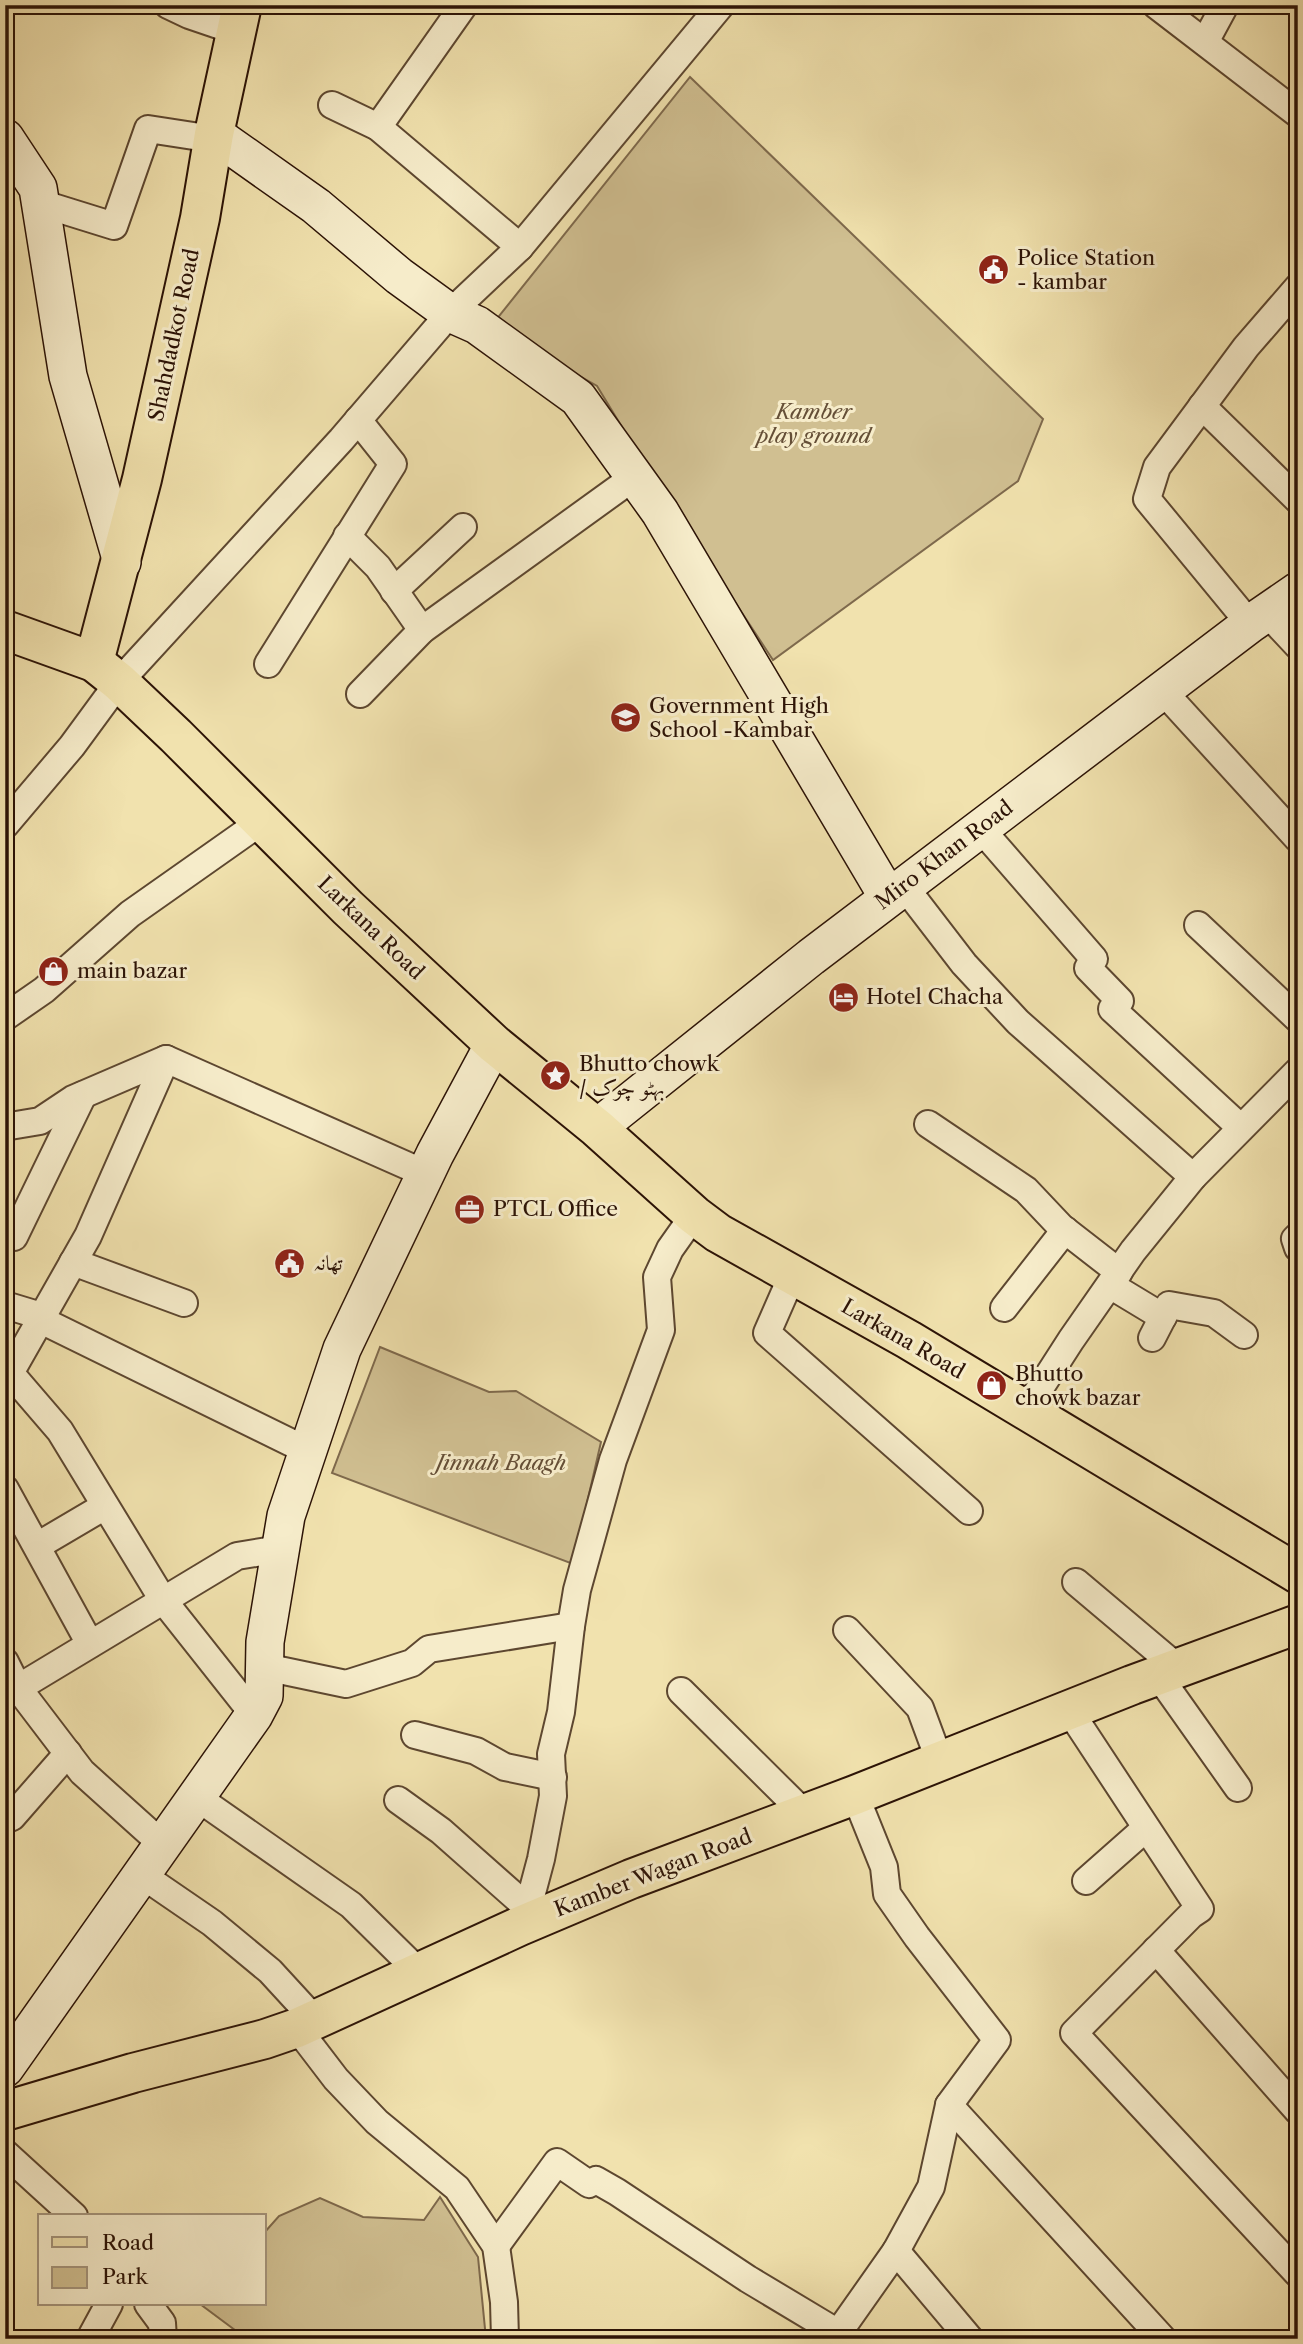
<svg xmlns="http://www.w3.org/2000/svg" width="1303" height="2344" font-family="'Libre Caslon Text',Amiri,serif">
	<style>
		.green { fill: #d0bf91; stroke: #7e694c; stroke-width: 2 }
		.lines { fill: none; stroke-linecap: round; stroke-linejoin: round }
		.street-casing { stroke: #5d4730; stroke-width: 30 }
		.secondary-casing { stroke: #2c1306; stroke-width: 40 }
		.primary-casing { stroke: #2c1306; stroke-width: 42 }
		.street { stroke: #f6ecca; stroke-width: 26 }
		.secondary { stroke: #f6ecca; stroke-width: 37 }
		.primary { stroke: #f1e2ae; stroke-width: 38 }
		.labels { text-anchor: middle; stroke-width: 6; stroke-linejoin: round; paint-order: stroke }
		.poi-label { font-size: 21px; fill: #2c1306; stroke: #f6ecca; text-anchor: start }
		.street-label { font-size: 21px; fill: #2c1306; stroke: #f6ecca }
		.park-label { font-size: 21px; font-style: italic; fill: #654f37; stroke: #f6ecca }
	</style>
	<rect width="100%" height="100%" fill="#f1e2ae"/>
	<filter id="stains"><feTurbulence type="fractalNoise" baseFrequency=".00286" numOctaves="4"/><feColorMatrix values="0 0 0 0 .2 0 0 0 0 .09 0 0 0 0 .02 0 0 0 .5 -.17"/></filter>
	<radialGradient id="worn" r=".72"><stop offset=".6" stop-color="#630" stop-opacity="0"/><stop offset="1" stop-color="#630" stop-opacity=".3"/></radialGradient>
	<!-- green -->
	<g class="green">
		<polygon points="690,77 1043,419 1018,481 773,660 653,478 597,386 520,342 496,320"/>
		<polygon points="380,1347 489,1392 516,1391 601,1442 573,1564 332,1473"/>
		<polygon points="440,2197 478,2257 486,2339 247,2339 200,2304 264,2304 264,2233 279,2216 320,2198 363,2217 424,2220"/>
	</g>
	<g class="lines">
		<defs>
			<g id="street">
				<polyline points="168,5 189,15 236,31"/>
				<polyline points="1156,5 1298,114"/>
				<polyline points="1205,42 1225,5"/>
				<polyline points="332,105 378,127 520,247"/>
				<polyline points="378,127 464,5"/>
				<polyline points="40,203 114,226 148,129 213,139"/>
				<polyline points="1202,406 1298,500"/>
				<polyline points="347,536 378,567 422,630"/>
				<polyline points="394,591 463,527"/>
				<polyline points="1267,613 1298,646"/>
				<polyline points="1250,624 1147,499 1157,467 1246,347 1298,287"/>
				<polyline points="268,664 393,464 358,420"/>
				<polyline points="1162,690 1298,839"/>
				<polyline points="360,694 422,630 634,477"/>
				<polyline points="5,825 72,746 119,682 341,440 450,313 520,247 721,5"/>
				<polyline points="980,828 1094,959 1088,968 1120,1001 1112,1009 1241,1128"/>
				<polyline points="904,886 964,964 1018,1022 1193,1177"/>
				<polyline points="1198,925 1298,1019"/>
				<polyline points="5,1017 44,990 130,914 262,821"/>
				<polyline points="928,1124 1026,1190 1061,1227 1119,1272"/>
				<polyline points="5,1129 10,1126 40,1121 73,1099 166,1059 426,1174"/>
				<polyline points="5,1234 14,1237 83,1095"/>
				<polyline points="1298,1236 1295,1239 1298,1248"/>
				<polyline points="73,1262 184,1303"/>
				<polyline points="792,1276 767,1333 969,1511"/>
				<polyline points="1110,1285 1163,1317"/>
				<polyline points="5,1305 38,1315 41,1320 308,1451"/>
				<polyline points="1004,1308 1065,1230"/>
				<polyline points="1152,1338 1169,1305 1214,1313 1244,1335"/>
				<polyline points="11,1374 60,1431 163,1600 254,1715"/>
				<polyline points="5,1382 88,1236 166,1059"/>
				<polyline points="1035,1396 1071,1340 1133,1251 1193,1177 1298,1071"/>
				<polyline points="5,1489 90,1644"/>
				<polyline points="37,1546 105,1506"/>
				<polyline points="1076,1582 1178,1668"/>
				<polyline points="847,1630 920,1708 940,1762"/>
				<polyline points="5,1662 18,1688 82,1772 162,1844"/>
				<polyline points="265,1667 346,1684 412,1663 429,1649 571,1626"/>
				<polyline points="1158,1675 1238,1788"/>
				<polyline points="18,1688 237,1556 280,1549"/>
				<polyline points="681,1691 805,1814"/>
				<polyline points="1069,1710 1200,1909 1191,1915 1074,2033 1298,2274"/>
				<polyline points="415,1735 476,1751 505,1767 553,1777"/>
				<polyline points="195,1796 351,1905 420,1973"/>
				<polyline points="398,1800 441,1831 528,1908"/>
				<polyline points="5,1820 12,1817 68,1753"/>
				<polyline points="142,1875 212,1923 270,1971 315,2020"/>
				<polyline points="1086,1881 1146,1828"/>
				<polyline points="520,1926 528,1908 541,1859 553,1796 551,1754 561,1712 571,1626 577,1590 613,1460 661,1330 657,1277 670,1249 694,1215"/>
				<polyline points="1156,1950 1298,2111"/>
				<polyline points="297,2028 336,2079 377,2122 457,2188 496,2246 504,2302 505,2339"/>
				<polyline points="949,2105 1163,2339"/>
				<polyline points="5,2153 74,2216"/>
				<polyline points="496,2246 557,2162 589,2184 596,2180 617,2192 748,2279 838,2333"/>
				<polyline points="896,2251 970,2339"/>
				<polyline points="148,2304 162,2323 163,2339"/>
				<polyline points="90,2339 109,2304"/>
				<polyline points="834,2339 896,2251 931,2187 949,2105 997,2040 917,1937 887,1894 884,1867 855,1795"/>
			</g>
			<g id="secondary">
				<polyline points="214,134 316,206 399,276 450,313 477,325 578,398 660,512 888,897"/>
				<polyline points="5,138 38,188 68,376 122,562"/>
				<polyline points="597,1128 811,957 1250,624 1298,591"/>
				<polyline points="5,2068 254,1715 264,1696 265,1642 286,1516 342,1349 435,1154 494,1044"/>
			</g>
			<g id="primary">
				<polyline points="5,630 94,662 119,682 176,736 348,908 494,1044 597,1128 694,1215 718,1233 909,1340 1298,1574"/>
				<polyline points="94,662 142,479 200,218 214,134 242,5"/>
				<polyline points="5,2111 133,2073 265,2039 297,2028 520,1926 631,1879 855,1795 1132,1685 1298,1624"/>
			</g>
		</defs>
		<!-- street casing -->
		<use href="#street" class="street-casing"/>
		<!-- secondary casing -->
		<use href="#secondary" class="secondary-casing"/>
		<!-- primary casing -->
		<use href="#primary" class="primary-casing"/>
		<!-- street -->
		<use href="#street" class="street"/>
		<!-- secondary -->
		<use href="#secondary" class="secondary"/>
		<!-- primary -->
		<use href="#primary" class="primary"/>
	</g>
	<!-- icons -->
	<defs>
		<symbol id="civic-disc" viewBox="-11 -11 22 22"><circle r="9.5" fill="#8f2418" stroke="#f6ecca"/><path d="M-.6-6.5H3V-4.5H.6V-3L4-1V1h2V6H-6V1h2V-1L-.6-3ZM-1.2 2.5V6h2.4V2.5Z" fill="#fff"/></symbol>
		<symbol id="school-disc" viewBox="-11 -11 22 22"><circle r="9.5" fill="#8f2418" stroke="#f6ecca"/><path d="M0-5L7-2L0 1L-7-2ZM-4 1L0 2.5L4 1V4Q0 6-4 4Z" fill="#fff"/></symbol>
		<symbol id="shop-disc" viewBox="-11 -11 22 22"><circle r="9.5" fill="#8f2418" stroke="#f6ecca"/><path d="M-5-2.5h2.3a2.7 3.5 0 0 1 5.4 0H5L5.5 6h-11ZM-1.5-2.5h3a1.5 2.3 0 0 0-3 0Z" fill="#fff"/></symbol>
		<symbol id="hotel-disc" viewBox="-11 -11 22 22"><circle r="9.5" fill="#8f2418" stroke="#f6ecca"/><path d="M-6-4.5h1.5V1H6V5H4.5V3h-9V5H-6ZM-4 0a1.8 1.8 0 1 1 3.6 0ZM.5 0V-2.5h3Q6-2.5 6 0Z" fill="#fff"/></symbol>
		<symbol id="sight-disc" viewBox="-11 -11 22 22"><circle r="9.5" fill="#8f2418" stroke="#f6ecca"/><path d="M0-6L1.8-2.2L6-1.7L2.9 1.2L3.7 5.4L0 3.3L-3.7 5.4L-2.9 1.2L-6-1.7L-1.8-2.2Z" fill="#fff"/></symbol>
		<symbol id="office-disc" viewBox="-11 -11 22 22"><circle r="9.5" fill="#8f2418" stroke="#f6ecca"/><path d="M-6-3h4V-5.5h4V-3h4V5H-6ZM-1-4.5V-3h2v-1.5ZM-6 0V1H6V0Z" fill="#fff"/></symbol>
	</defs>
	<g fill-rule="evenodd">
		<use href="#civic-disc" x="976" y="252" width="35" height="35"/>
		<use href="#school-disc" x="608" y="700" width="35" height="35"/>
		<use href="#shop-disc" x="36" y="954" width="35" height="35"/>
		<use href="#hotel-disc" x="826" y="980" width="35" height="35"/>
		<use href="#sight-disc" x="538" y="1058" width="35" height="35"/>
		<use href="#office-disc" x="452" y="1192" width="35" height="35"/>
		<use href="#civic-disc" x="272" y="1246" width="35" height="35"/>
		<use href="#shop-disc" x="974" y="1368" width="35" height="35"/>
	</g>
	<g class="labels">
		<!-- poi labels -->
		<g class="poi-label">
			<text x="1017" y="265">Police Station<tspan x="1017" dy="24">- kambar</tspan></text>
			<text x="649" y="713">Government High<tspan x="649" dy="24">School -Kambar</tspan></text>
			<text x="77" y="978">main bazar</text>
			<text x="866" y="1004">Hotel Chacha</text>
			<text x="579" y="1071">Bhutto chowk<tspan x="579" dy="24">/ بہٹو چوک</tspan></text>
			<text x="493" y="1216">PTCL Office</text>
			<text x="313" y="1270">تھانہ</text>
			<text x="1015" y="1381">Bhutto<tspan x="1015" dy="24">chowk bazar</tspan></text>
		</g>
		<!-- street labels -->
		<g class="street-label">
			<text transform="translate(174 335) rotate(-78)" y="7">Shahdadkot Road</text>
			<text transform="translate(944 855) rotate(-37)" y="7">Miro Khan Road</text>
			<text transform="translate(371 928) rotate(44)" y="7">Larkana Road</text>
			<text transform="translate(903 1339) rotate(30)" y="7">Larkana Road</text>
			<text transform="translate(653 1873) rotate(-21)" y="7">Kamber Wagan Road</text>
		</g>
		<!-- park labels -->
		<g class="park-label">
			<text x="814" y="419">Kamber<tspan x="814" dy="24">play ground</tspan></text>
			<text x="501" y="1470">Jinnah Baagh</text>
		</g>
	</g>
	<!-- margin -->
	<rect width="1303" height="2344" fill="none" stroke="#f1e2ae" stroke-width="28"/>
	<rect x="7" y="7" width="1289" height="2330" fill="none" stroke="#2c1306" stroke-width="3.5"/>
	<rect x="14" y="14" width="1275" height="2316" fill="none" stroke="#2c1306" stroke-width="2"/>
	<!-- legend -->
	<rect x="38" y="2214" width="228" height="91" fill="#f6ecca" stroke="#a5957c" stroke-width="2"/>
	<rect x="52" y="2237" width="35" height="10" fill="#f1e2ae" stroke="#a5957c" stroke-width="2"/>
	<text x="102" y="2250" font-size="21" fill="#2c1306">Road</text>
	<rect x="52" y="2267" width="35" height="21" fill="#d0bf91" stroke="#a5957c" stroke-width="2"/>
	<text x="102" y="2284" font-size="21" fill="#2c1306">Park</text>
	<rect width="100%" height="100%" filter="url(#stains)"/>
	<rect width="100%" height="100%" fill="url(#worn)"/>
</svg>
